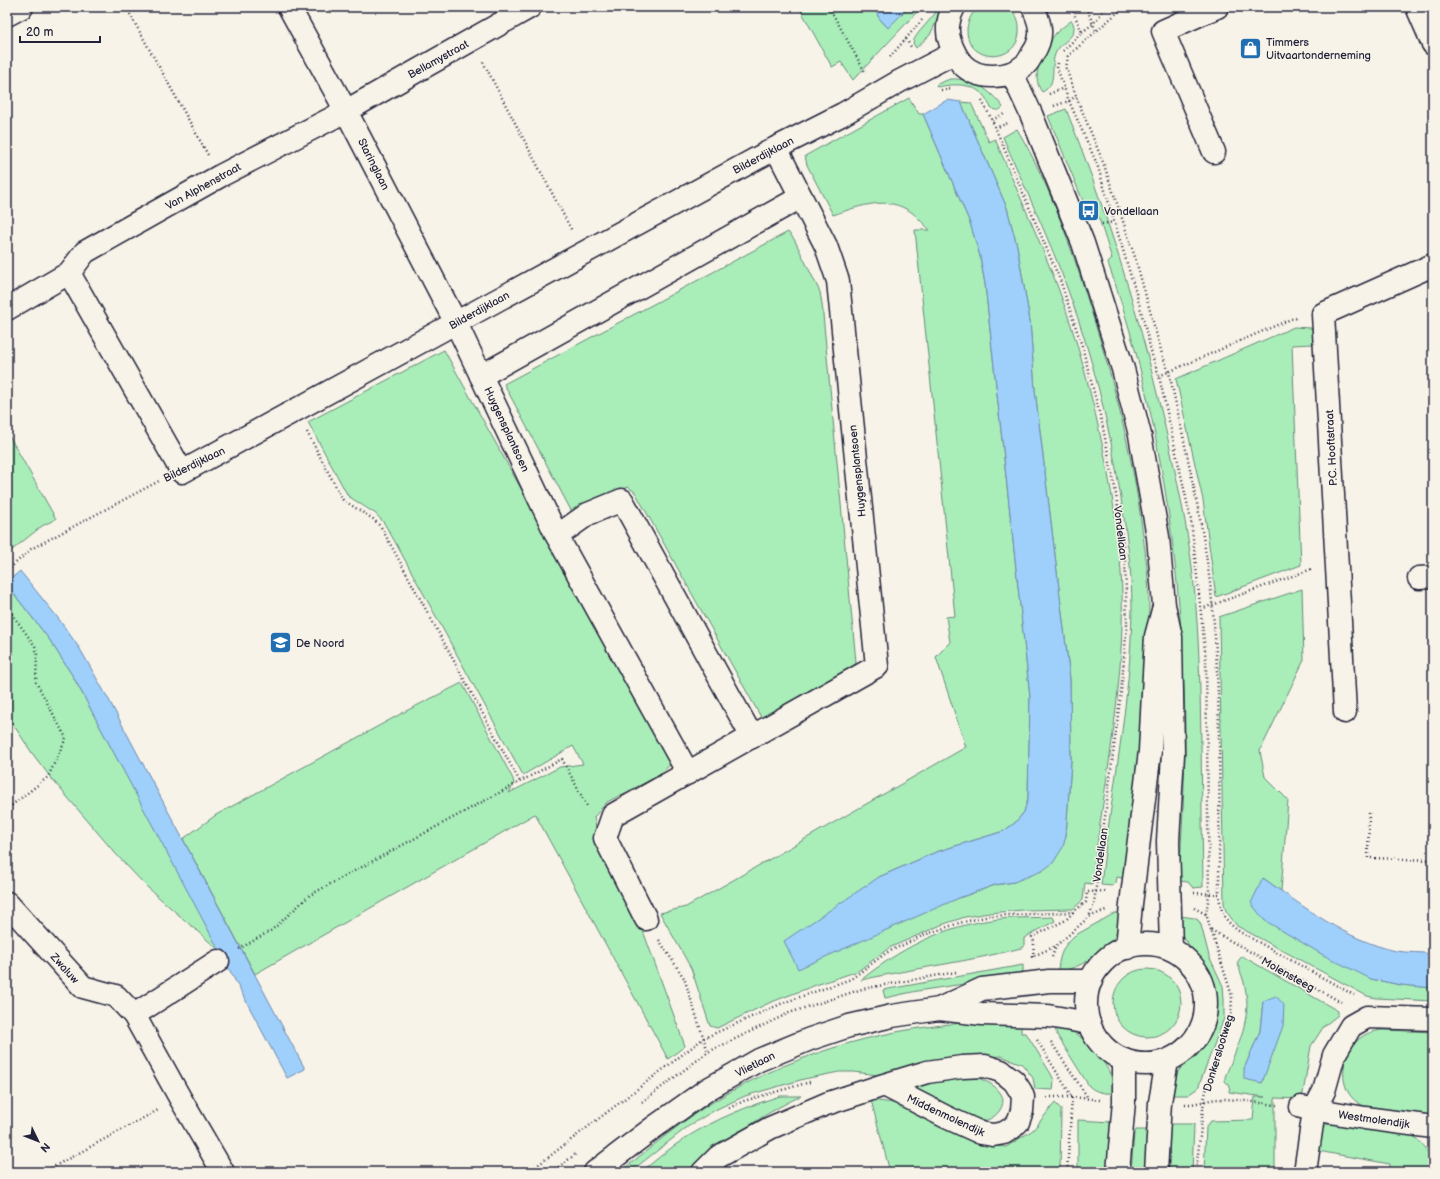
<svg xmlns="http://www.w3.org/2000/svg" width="1440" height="1179" font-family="'Balsamiq Sans',sans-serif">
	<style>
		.green { fill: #a9eeb8; stroke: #66887a; fill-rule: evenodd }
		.water { fill: #9fcffb; stroke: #6d8aae }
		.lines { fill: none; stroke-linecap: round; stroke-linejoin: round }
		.minor-casing { stroke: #22223b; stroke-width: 25 }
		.path { stroke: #22223b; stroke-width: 2.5; stroke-dasharray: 1 3; stroke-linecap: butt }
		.minor { stroke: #f7f3e8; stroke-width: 22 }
		.labels { text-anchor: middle; stroke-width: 3; stroke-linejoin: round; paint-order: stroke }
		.poi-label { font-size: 11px; fill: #22223b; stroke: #f7f3e8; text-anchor: start }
		.street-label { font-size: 11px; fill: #22223b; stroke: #f7f3e8 }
	</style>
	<rect width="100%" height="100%" fill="#f7f3e8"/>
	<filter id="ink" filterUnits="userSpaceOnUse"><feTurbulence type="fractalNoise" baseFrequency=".025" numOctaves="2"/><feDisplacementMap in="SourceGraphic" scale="8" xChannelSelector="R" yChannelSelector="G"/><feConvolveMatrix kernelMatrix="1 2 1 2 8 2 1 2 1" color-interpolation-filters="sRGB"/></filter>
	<g filter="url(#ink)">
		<!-- green -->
		<g class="green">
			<polygon points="799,7 874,7 879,18 888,28 909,7 920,7 916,13 853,80 841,62 832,67"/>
			<path d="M939,7H943L930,35L916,48L913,43C914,34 934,18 939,7Z"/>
			<path d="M981,7H1006C1014,11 1019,18 1019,27C1022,65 966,65 967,29C968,20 972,11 981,7Z"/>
			<path d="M1071,21H1072C1080,36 1062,41 1056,52C1049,66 1059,84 1042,92C1029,75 1045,47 1056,33C1061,28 1066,25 1071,21Z"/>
			<path d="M950,79C973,78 989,89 1003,107C1000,110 997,112 992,108C989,106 987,99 984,96C972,82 953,84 937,87L936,86L937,84Z"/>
			<path d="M909,98L919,114H923L970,223L980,256L985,284L1030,697L1028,798L1024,812L1016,822L1004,831L936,852L879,877L959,898L995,885L1014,882L1066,836L1071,761L1070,679L1035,390L1030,321L1017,246L1007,208L961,102L971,103L989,142L995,139C1016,188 1038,236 1057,285C1077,338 1091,392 1103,448C1115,507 1124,567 1122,627C1120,713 1102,798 1092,884L1085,883L1083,900L1073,909L1023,910L989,913L965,917L941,925L889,948L858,971L816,985L769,1003L717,1028L710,1026L691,968L660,913L686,907L966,747L936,657L950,642L946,617L955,616L915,230H930C922,223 915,213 906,209C884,196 854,208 833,215L807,165L805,156Z"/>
			<path d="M1066,109C1105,207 1137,307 1161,410C1173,460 1184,509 1191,559C1199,620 1200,682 1201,743C1202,791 1202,839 1203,887L1193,888L1188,882L1179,881C1182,832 1185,783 1185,733C1185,699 1183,664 1181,630C1172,505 1150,381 1108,263L1112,259L1094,203L1085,206L1048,116Z"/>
			<path d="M1017,129C1052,188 1074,255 1094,320C1116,390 1134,461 1143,535C1146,558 1149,581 1149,604C1149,696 1136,788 1126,879L1117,877L1116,883L1113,886L1101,885C1111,793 1131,701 1132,608C1132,569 1126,530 1120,492C1109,425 1093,358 1069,293C1050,240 1025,189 1003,137Z"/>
			<polygon points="788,232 794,239 820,292 822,304 856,662 854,667 762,719 635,492 628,487 574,516 504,384"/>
			<polygon points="1294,327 1311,328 1313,332 1313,344 1292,345 1301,565 1216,597 1203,500 1176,379"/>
			<polygon points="444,350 673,762 658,776 607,802 594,817 600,851 639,920 685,1046 668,1059 535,814 255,974 183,839 216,815 406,711 462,683 513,779 514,784 509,793 560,767 583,764 573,746 523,775 394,540 384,523 376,514 348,496 308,422"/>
			<polygon points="7,432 56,519 42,526 7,554"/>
			<polygon points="7,585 49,639 74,678 221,952 147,887 115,853 51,778 32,753 7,715"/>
			<polygon points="1302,589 1304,660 1260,751 1265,777 1288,800 1281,891 1263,878 1371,979 1401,985 1433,988 1433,1001 1376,998 1367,996 1237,926 1226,911 1224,903 1219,617"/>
			<path d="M1115,913H1121C1121,917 1121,921 1120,925C1114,948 1082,968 1060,971L1058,969C1060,954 1063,946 1074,936Z"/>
			<polygon points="1180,916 1194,918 1198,920 1201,925 1209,956 1223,986 1224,998 1224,1018 1198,1088 1188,1095 1172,1095 1174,1078 1180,1069 1195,1055 1205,1043 1211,1033 1217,1010 1215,988 1212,976 1183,937 1179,927"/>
			<path d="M1053,917L1055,921L1024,938V947L1021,948C968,962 914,968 861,980C898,950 943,926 992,920C1012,917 1033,918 1053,917Z"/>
			<path d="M1242,956L1338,1011V1015L1324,1026L1311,1046L1302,1099L1275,1098V1172H1204L1206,1127L1211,1121L1253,1120L1255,1097H1265L1229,1092L1230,1086L1225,1081V1077C1235,1052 1251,1021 1246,993C1245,983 1241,973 1237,963ZM1263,1001L1262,1083L1244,1069L1260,1031Z"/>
			<polygon points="1023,965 1023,975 917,991 885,998 883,990"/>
			<circle cx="1147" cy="1003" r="34"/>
			<path d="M981,1022L1021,1024V1033H1026L1051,1074L1054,1080L1053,1090L1035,1089L1033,1078L1022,1064L1001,1056L971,1058L927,1065L877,1075L854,1072H839L804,1079L745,1096L717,1109L690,1125L630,1172H620C653,1146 686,1117 723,1096C801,1051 891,1026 981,1022Z"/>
			<path d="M1055,1028C1063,1029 1070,1030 1076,1034C1092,1043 1117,1075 1114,1093C1105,1094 1095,1092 1089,1086L1057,1035Z"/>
			<path d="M1383,1030L1433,1032V1116C1415,1114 1375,1113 1360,1104C1337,1091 1340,1056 1358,1040C1365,1033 1374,1031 1383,1030Z"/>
			<path d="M976,1077C985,1081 995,1084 1001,1094C1008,1106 994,1121 981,1121C965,1120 930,1099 914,1091L913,1087L916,1083L947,1078Z"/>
			<path d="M780,1096H801C757,1117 729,1139 694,1172H641C656,1160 671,1147 687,1137C716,1119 748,1106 780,1096Z"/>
			<polygon points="871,1100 901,1104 984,1145 1006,1147 1033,1130 1055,1103 1061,1109 1060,1172 890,1172"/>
			<polygon points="1078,1120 1112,1122 1113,1172 1078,1172"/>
			<polygon points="1170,1124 1194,1124 1192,1172 1169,1172"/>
			<polygon points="1318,1124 1357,1124 1411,1133 1426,1149 1432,1164 1432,1172 1390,1172 1390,1164 1312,1150"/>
			<polygon points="1136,1130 1148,1130 1150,1172 1131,1172 1134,1133"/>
		</g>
		<!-- water -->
		<g class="water">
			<polygon points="874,7 909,7 888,28 879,18"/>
			<polygon points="947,100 961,102 1007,208 1017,246 1030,321 1035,390 1070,679 1071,761 1066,836 1063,847 1053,863 1042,871 1014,882 995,885 959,898 798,969 784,941 879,877 936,852 1004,831 1016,822 1024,812 1028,798 1030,697 985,284 980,256 970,223 923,114"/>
			<polygon points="20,571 58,618 80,649 109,700 305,1069 287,1078 74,678 49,639 7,585 7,582"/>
			<path d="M1263,878C1304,907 1346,940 1396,951C1408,953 1421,952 1433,954V988L1401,985L1371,979L1323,955L1264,920L1251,903Z"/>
			<polygon points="1276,996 1284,1005 1283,1026 1262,1083 1244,1079 1244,1069 1260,1031 1263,1001"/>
		</g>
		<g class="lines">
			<defs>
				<g id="minor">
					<polyline points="289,7 346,111 456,323 557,536"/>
					<path d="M954,7C948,17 946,31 950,42C953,50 956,57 962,64C978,81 1009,79 1026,64C1029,61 1031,57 1033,53C1037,48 1041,38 1040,30C1040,23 1036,14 1033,7"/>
					<polyline points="1417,7 1433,44"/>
					<polyline points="7,15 22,7"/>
					<polyline points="1012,73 1031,114 1083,243 1123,369 1140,435 1158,537 1164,605 1171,637 1173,754 1168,841 1171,949"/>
					<polyline points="1214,152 1163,31 1217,7"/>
					<polyline points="69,273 182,472 776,148 843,114 900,81 954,53"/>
					<polyline points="7,309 69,273 85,252 220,176 346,111 530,7"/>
					<polyline points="481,376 801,197"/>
					<polyline points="1419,578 1433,577"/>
					<polyline points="1345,712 1323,314 1433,265"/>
					<polyline points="688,773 557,536 588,514 622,500 752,737"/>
					<polyline points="7,903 83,987 116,996 134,1015 180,1098 223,1172"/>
					<polyline points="646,919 605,838 613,815 877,666 838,281 826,246 776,148"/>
					<circle cx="1146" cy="1004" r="60"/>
					<polyline points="1127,948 1131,904 1150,751 1156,636 1163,610"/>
					<polyline points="939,1009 982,1014 1048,1016 1089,1023"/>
					<polyline points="134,1015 218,961"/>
					<polyline points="1301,1107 1365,1118 1433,1127"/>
					<polyline points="595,1172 653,1128 708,1089 759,1060 810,1039 849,1026 892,1016 939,1009 982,989 1049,981 1091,981"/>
					<polyline points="703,1172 718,1157 770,1128 826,1104 884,1085 927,1072 962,1067 985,1066 1001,1071 1014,1081 1021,1092 1023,1097 1022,1111 1018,1122 1012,1128 1004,1133 993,1135 981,1133 946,1117 884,1085"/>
					<polyline points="1118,1172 1124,1101 1124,1060"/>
					<polyline points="1156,1172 1160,1102 1167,1061"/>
					<polyline points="1305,1172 1314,1110 1324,1091 1334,1055 1351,1026 1367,1017 1433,1019"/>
				</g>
			</defs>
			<!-- minor casing -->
			<use href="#minor" class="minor-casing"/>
			<!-- path -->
			<g class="path">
				<polyline points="126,7 208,155"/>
				<polyline points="829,7 865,72"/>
				<polyline points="1086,7 1096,31"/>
				<path d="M1126,7L1118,12L1068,56L1066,68L1076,96L1103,162L1135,257L1162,354L1169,372C1184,442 1201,512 1210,583C1222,686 1219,791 1219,894"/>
				<polyline points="1082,32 1093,24 1106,7"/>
				<polyline points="906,39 911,47"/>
				<polyline points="1063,51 1082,32 1071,7"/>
				<polyline points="890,57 922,20"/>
				<polyline points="483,62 572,231"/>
				<polyline points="1058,63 1057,68 1069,101 1097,164 1139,303 1152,355 1159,376 1191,520 1206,660 1209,895 1206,914 1232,996 1231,1017 1210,1075 1204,1100 1196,1172"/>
				<polyline points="941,90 952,89"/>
				<polyline points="1049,94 1064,88"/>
				<polyline points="982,101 992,120 1060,280 1082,346 1102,423 1115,488 1125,558 1127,625 1121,692 1094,903 1089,917"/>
				<polyline points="1054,106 1069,101 1076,96"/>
				<polyline points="992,120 1004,114"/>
				<polyline points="995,128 1008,123"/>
				<polyline points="1102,224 1114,222"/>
				<polyline points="1159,376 1291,319 1299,318"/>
				<polyline points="307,432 343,500 373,519 381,527 520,782"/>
				<polyline points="7,571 31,549 159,481"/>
				<polyline points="7,607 35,646 37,653 36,682 66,738 48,777 7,809"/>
				<polyline points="1201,609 1312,569"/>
				<polyline points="1369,813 1368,858 1433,860"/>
				<path d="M1194,893L1219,894C1221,914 1225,921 1240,932L1354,995"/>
				<polyline points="1194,908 1206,914"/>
				<polyline points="1211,930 1341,1002"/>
				<polyline points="659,940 684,978 708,1052"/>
				<polyline points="239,949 272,930 310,895 562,759 588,808"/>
				<polyline points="1031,957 1056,946 1089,917 1106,910"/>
				<polyline points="1033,957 1034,942 1032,937 1066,920 1073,912"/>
				<polyline points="1052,957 1056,946"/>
				<polyline points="1037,1040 1072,1097 1067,1172"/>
				<polyline points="1051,1042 1088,1098"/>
				<polyline points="1047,1097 1072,1097 1100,1100"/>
				<polyline points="642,1102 708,1052 789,1013 862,989 956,972"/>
				<path d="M1185,1104C1196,1105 1208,1099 1220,1099C1238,1099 1258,1103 1277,1105"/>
				<polyline points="729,1108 744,1101 810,1082"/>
				<polyline points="44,1172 158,1110"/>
				<polyline points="529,1172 704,1038 783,1003 851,979 886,953 924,935 959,923 990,916 1073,912 1086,902 1087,892 1107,891"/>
				<polyline points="552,1172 577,1153"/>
			</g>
			<!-- minor -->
			<use href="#minor" class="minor"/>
		</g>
	</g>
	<!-- icons -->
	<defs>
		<symbol id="shop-square" viewBox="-11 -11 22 22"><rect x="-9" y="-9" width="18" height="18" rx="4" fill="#1f6fb2" stroke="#f7f3e8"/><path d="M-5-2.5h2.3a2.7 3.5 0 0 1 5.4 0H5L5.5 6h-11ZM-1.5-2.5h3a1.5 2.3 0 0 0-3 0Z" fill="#fff"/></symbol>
		<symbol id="bus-square" viewBox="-11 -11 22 22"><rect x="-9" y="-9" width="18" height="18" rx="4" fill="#1f6fb2" stroke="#f7f3e8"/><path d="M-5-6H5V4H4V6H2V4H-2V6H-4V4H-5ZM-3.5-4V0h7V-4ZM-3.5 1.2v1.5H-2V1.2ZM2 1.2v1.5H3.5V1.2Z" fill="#fff"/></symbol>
		<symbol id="school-square" viewBox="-11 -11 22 22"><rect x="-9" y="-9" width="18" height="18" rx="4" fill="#1f6fb2" stroke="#f7f3e8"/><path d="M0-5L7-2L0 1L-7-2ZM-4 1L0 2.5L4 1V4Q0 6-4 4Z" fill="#fff"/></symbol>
	</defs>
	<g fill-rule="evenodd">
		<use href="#shop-square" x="1238" y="36" width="25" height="25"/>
		<use href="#bus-square" x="1076" y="198" width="25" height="25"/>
		<use href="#school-square" x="268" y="630" width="25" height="25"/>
	</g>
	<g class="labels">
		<!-- poi labels -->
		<g class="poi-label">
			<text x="1266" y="46">Timmers<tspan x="1266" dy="13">Uitvaartonderneming</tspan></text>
			<text x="1104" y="215">Vondellaan</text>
			<text x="296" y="647">De Noord</text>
		</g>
		<!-- street labels -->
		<g class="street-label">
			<text transform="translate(438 59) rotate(-29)" y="4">Bellamystraat</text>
			<text transform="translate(763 155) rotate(-28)" y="4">Bilderdijklaan</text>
			<text transform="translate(374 164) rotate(63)" y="4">Staringlaan</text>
			<text transform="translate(203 186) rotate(-29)" y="4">Van Alphenstraat</text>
			<text transform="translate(479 310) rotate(-29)" y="4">Bilderdijklaan</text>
			<text transform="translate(507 429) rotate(65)" y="4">Huygensplantsoen</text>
			<text transform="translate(1331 448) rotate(-93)" y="4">P.C. Hooftstraat</text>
			<text transform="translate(194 464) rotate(-26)" y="4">Bilderdijklaan</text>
			<text transform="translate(857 471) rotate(-96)" y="4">Huygensplantsoen</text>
			<text transform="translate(1121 533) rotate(83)" y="4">Vondellaan</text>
			<text transform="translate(1100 855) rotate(-82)" y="4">Vondellaan</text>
			<text transform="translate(65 968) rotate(48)" y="4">Zwaluw</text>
			<text transform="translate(1288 974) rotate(29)" y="4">Molensteeg</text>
			<text transform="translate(1218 1053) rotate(-73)" y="4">Donkerslootweg</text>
			<text transform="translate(755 1064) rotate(-27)" y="4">Vlietlaan</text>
			<text transform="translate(946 1115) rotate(25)" y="4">Middenmolendijk</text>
			<text transform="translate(1374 1119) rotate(8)" y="4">Westmolendijk</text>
		</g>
	</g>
	<!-- margin -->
	<rect width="1440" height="1179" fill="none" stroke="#f7f3e8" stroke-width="24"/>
	<rect x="12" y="12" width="1416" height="1155" fill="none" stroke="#22223b" stroke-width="1.5" filter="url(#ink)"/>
	<!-- north arrow -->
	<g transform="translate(38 1141) rotate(133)" stroke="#f7f3e8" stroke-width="3" paint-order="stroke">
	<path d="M0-3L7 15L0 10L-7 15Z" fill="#22223b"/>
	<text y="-6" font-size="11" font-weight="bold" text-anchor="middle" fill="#22223b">N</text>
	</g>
	<!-- scale -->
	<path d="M20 36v6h80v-6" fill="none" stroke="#22223b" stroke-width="2"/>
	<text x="26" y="36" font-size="12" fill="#22223b" stroke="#f7f3e8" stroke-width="3" paint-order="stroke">20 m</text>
</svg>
